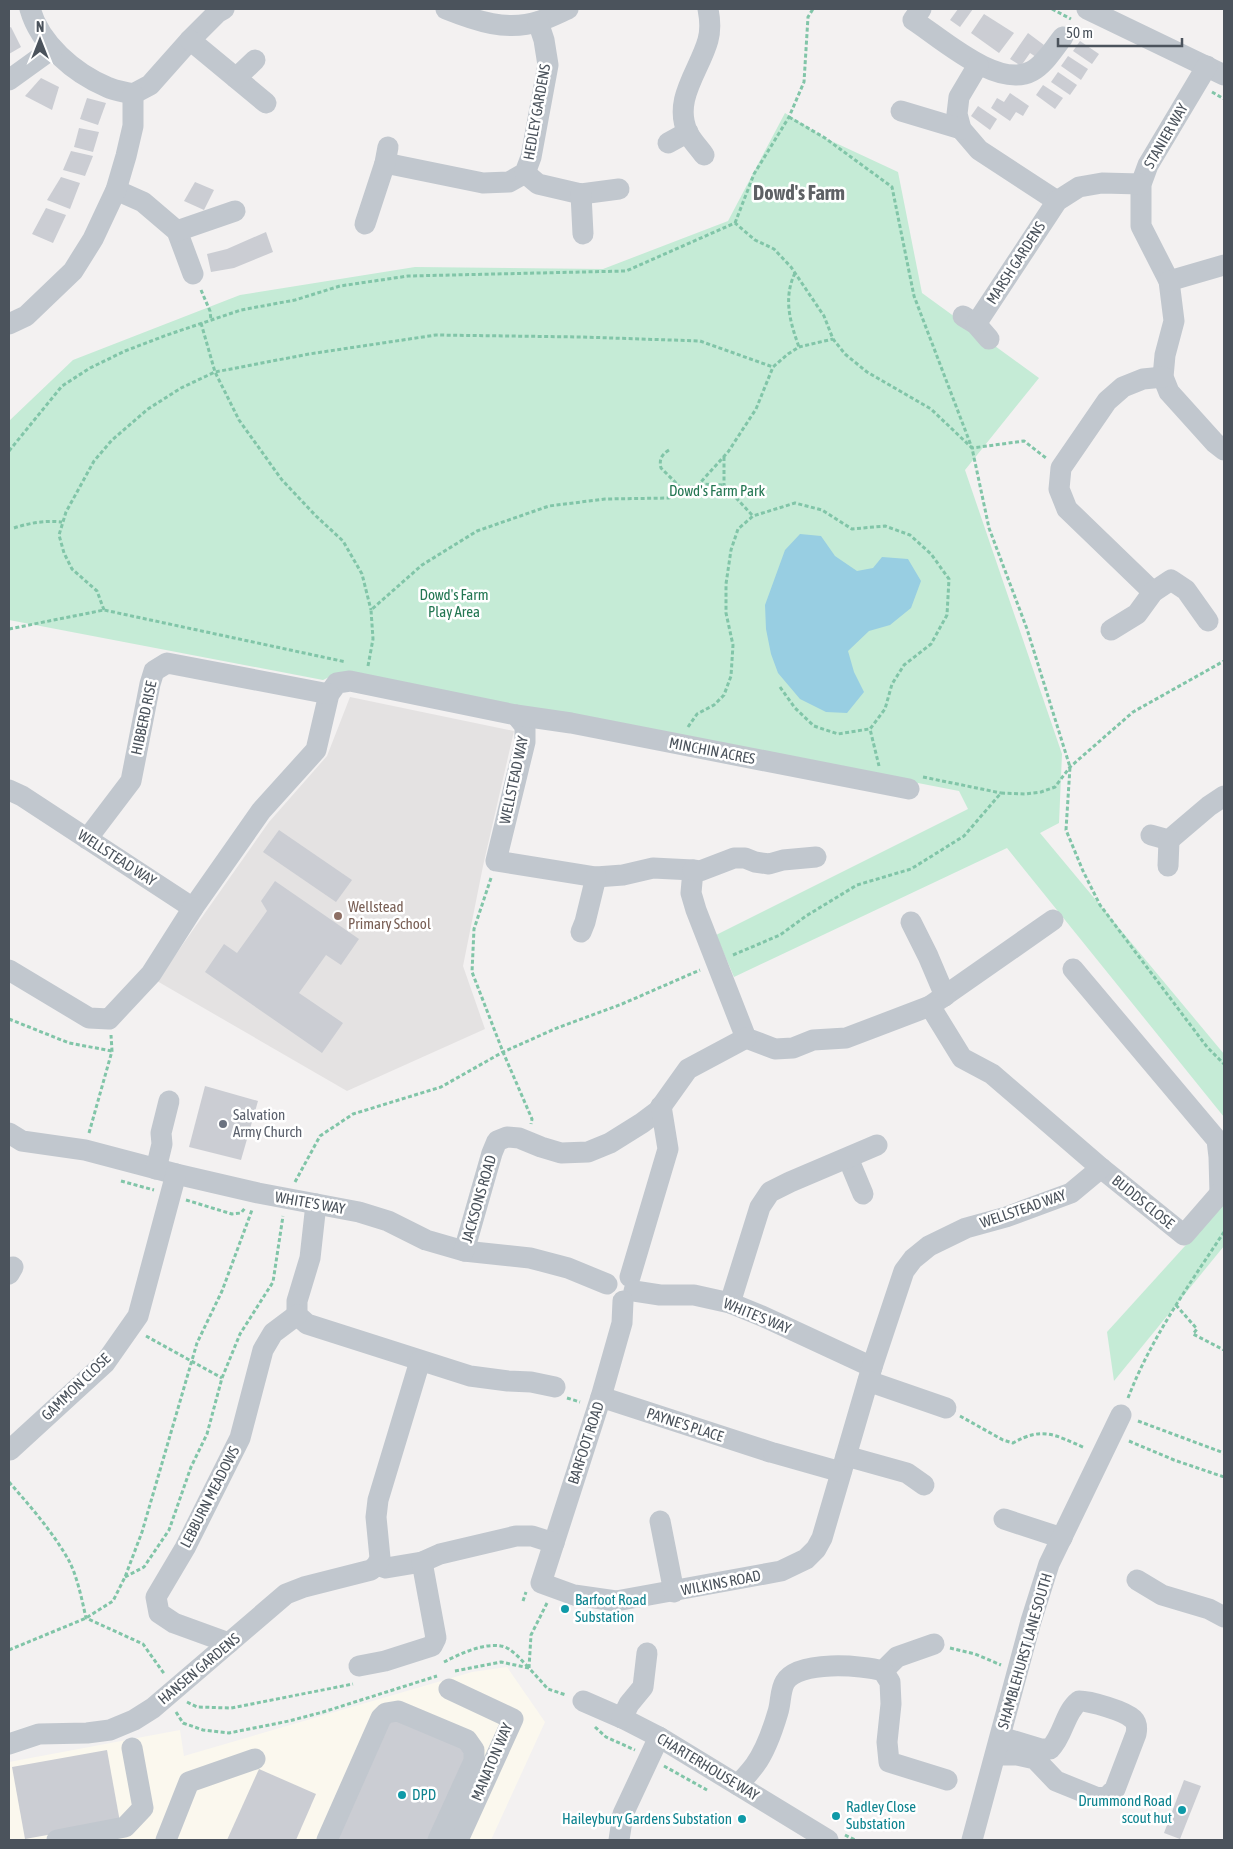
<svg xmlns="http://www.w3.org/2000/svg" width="1233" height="1849" font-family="'Asap Condensed',sans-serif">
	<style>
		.commercial { fill: #fbf8ee }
		.education { fill: #e4e2e2 }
		.green { fill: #c5ebd6 }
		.water { fill: #98cee2 }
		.building { fill: #cbcdd3 }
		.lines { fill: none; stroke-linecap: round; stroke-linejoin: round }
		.path { stroke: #81c5a8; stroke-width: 3; stroke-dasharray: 4 2.5; stroke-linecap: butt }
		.minor { stroke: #c1c7ce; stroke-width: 21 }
		.education-dot { fill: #8d6e63; stroke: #fff; stroke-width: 2 }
		.worship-dot { fill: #6b7280; stroke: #fff; stroke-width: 2 }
		.culture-dot { fill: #0f9aa8; stroke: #fff; stroke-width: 2 }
		.labels { text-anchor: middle; stroke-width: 5; stroke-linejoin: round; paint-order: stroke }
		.street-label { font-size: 15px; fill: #4b535c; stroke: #fff }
		.park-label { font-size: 15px; fill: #237652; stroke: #fff }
		.education-label { font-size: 15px; fill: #785e54; stroke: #fff; text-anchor: start }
		.worship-label { font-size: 15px; fill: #5b616d; stroke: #fff; text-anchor: start }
		.culture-label { font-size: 15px; fill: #0d838f; stroke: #fff; text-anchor: start }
		.district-label { font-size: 20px; font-weight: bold; fill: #5e6165; stroke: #fff }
	</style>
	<rect width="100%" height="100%" fill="#f3f1f1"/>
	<!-- commercial -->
	<polygon class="commercial" points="507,1667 545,1722 491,1840 9,1840 9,1762 180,1730 184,1756 472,1672"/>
	<!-- education -->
	<polygon class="education" points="350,697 514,731 483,866 463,966 485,1029 347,1091 157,981 269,822 327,756"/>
	<!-- green -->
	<g class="green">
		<polygon points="785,113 825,138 898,172 922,293 1039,378 965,470 1062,754 1059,823 1040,833 1224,1054 1224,1117 1007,848 734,977 716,935 968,809 959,791 538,709 338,673 323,680 9,620 9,421 73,360 240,295 415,267 603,269 728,221"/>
		<polygon points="1224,1203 1224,1246 1114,1381 1107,1332"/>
	</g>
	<!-- water -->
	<polygon class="water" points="800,534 821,536 835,556 857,571 873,568 882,557 908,559 921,581 911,608 890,625 869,631 848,651 854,672 864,692 847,713 826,712 800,699 778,673 771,654 766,629 765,605 785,550"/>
	<!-- building -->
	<g class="building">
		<polygon points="958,9 973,9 960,27 950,20"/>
		<polygon points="984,14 1014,33 999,53 971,33"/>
		<polygon points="11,27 21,47 9,54 9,28"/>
		<polygon points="1028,33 1044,45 1036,57 1030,53 1021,66 1010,59"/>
		<polygon points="1080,41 1099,54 1092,64 1073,51"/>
		<polygon points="1068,56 1088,69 1081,80 1061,66"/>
		<polygon points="1058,72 1077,85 1070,95 1051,82"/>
		<polygon points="41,78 59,87 52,110 25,96"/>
		<polygon points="1043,85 1063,98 1055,109 1036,95"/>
		<polygon points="1010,93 1029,106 1023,116 1016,112 1010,121 991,108 997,98 1004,102"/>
		<polygon points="87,98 106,103 98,125 80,119"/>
		<polygon points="978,106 997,119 990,130 971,116"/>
		<polygon points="79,128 99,132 93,152 74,147"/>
		<polygon points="71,151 93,156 85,176 63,170"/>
		<polygon points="61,177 80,183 70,209 47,200"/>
		<polygon points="195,182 214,190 204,210 184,201"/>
		<polygon points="46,208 66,215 53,243 32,234"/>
		<polygon points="266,232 273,252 234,268 211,272 207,254 227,249"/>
		<polygon points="279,830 352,880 336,902 263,852"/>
		<polygon points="275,881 359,939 341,965 326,955 299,993 343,1023 322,1053 205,972 224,944 237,953 267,911 261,901"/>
		<polygon points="205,1086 258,1101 241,1160 189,1147"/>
		<polygon points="566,1604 569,1611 563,1614 560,1606"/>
		<polygon points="391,1716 469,1750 429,1840 336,1840"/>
		<polygon points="107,1750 120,1822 25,1839 12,1767"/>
		<polygon points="259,1769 316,1794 296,1840 227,1840"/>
		<polygon points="1184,1780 1201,1786 1180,1839 1164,1833"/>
		<polygon points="835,1810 842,1814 838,1822 830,1818"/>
		<polygon points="740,1813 748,1817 744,1825 736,1821"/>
	</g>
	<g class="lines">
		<!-- path -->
		<g class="path">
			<polyline points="1052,9 1071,19"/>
			<polyline points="1212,92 1224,99"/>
			<polyline points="789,117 825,138 892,187 914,296 972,448 1024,441 1046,458"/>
			<polyline points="735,223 754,174 789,117 804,82 808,17 813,9"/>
			<path d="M795,273C783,298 790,322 799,347"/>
			<polyline points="201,290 210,311 211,320"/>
			<polyline points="201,323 215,372 239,420 282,480 316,516 343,541 362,574 371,610"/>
			<path d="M669,450C661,455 659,460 661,468L684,491"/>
			<polyline points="9,451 62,386 90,368 125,351 167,335 241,310 295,300 340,286 408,276 626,271 735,223 755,240 774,249 791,267 824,316 833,339 845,354 867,372 931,409 972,448 989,528 1027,629 1070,767 1066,830 1083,871 1100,905 1207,1047 1224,1064"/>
			<polyline points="724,457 724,485 753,516"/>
			<polyline points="699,484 724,485"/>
			<path d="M14,528C29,523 46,520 62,522"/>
			<polyline points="104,610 97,591 72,569 64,553 59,535 66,512 94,461 112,440 148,409 181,388 215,372 309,354 436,335 582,337 700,341 773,367"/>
			<polyline points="9,629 104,610 346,662"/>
			<polyline points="368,666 373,639 371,610 422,565 477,531 549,506 605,499 669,498 699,484 728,452 756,409 773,367 788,354 799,347 833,339"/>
			<polyline points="780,687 795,708 814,726 838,734 869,729"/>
			<polyline points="688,727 697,714 714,705 724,695 731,676 733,645 726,613 726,584 731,550 738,529 753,516 795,503 822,510 852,529 885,526 910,535 931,554 949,579 947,615 931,644 904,665 892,684 885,709 870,729 879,766"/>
			<polyline points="923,777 1001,793"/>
			<polyline points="491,878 474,929 472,972 503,1052 532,1119 531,1124"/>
			<polyline points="733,955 780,935 806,916 857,885 911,869 964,836 1001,793 1025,794 1041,792 1055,787 1070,767 1133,712 1224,661"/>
			<polyline points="9,1019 69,1043 112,1051"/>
			<polyline points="89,1133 112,1051 111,1035"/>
			<polyline points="121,1181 154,1190"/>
			<polyline points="295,1182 320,1136 353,1114 441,1087 503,1052 557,1028 622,1004 700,970"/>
			<polyline points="186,1200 232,1214 241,1213 245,1208"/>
			<polyline points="1176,1305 1197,1329 1193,1334 1224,1350"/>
			<polyline points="146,1336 222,1378"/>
			<polyline points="567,1398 580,1402"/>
			<path d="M1128,1398C1151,1338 1189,1285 1224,1232"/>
			<path d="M960,1416L1003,1440L1013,1443C1043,1426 1055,1435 1085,1448"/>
			<polyline points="1138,1421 1224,1453"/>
			<polyline points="1129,1441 1174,1460 1224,1477"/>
			<path d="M9,1482C30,1506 52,1531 68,1559C77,1575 82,1600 86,1618L143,1644L165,1675"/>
			<polyline points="125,1577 144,1567 169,1530 191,1467 207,1434 222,1378 240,1334 273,1282 283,1216"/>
			<polyline points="523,1601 526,1592"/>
			<polyline points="547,1603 531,1635 529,1668 548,1689 566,1695"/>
			<polyline points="950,1648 975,1654 1001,1665"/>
			<polyline points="9,1650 86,1618 113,1601 125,1577 142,1532 197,1343 222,1291 252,1210"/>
			<path d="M444,1662C460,1654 482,1643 501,1646C511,1647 522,1661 529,1668"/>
			<polyline points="455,1671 501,1662 529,1668"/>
			<polyline points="187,1702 197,1707 231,1708 353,1684"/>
			<polyline points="176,1712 183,1723 203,1730 229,1733 289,1721 323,1712 437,1676"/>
			<polyline points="595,1727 606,1737 635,1750"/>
			<polyline points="664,1766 707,1790"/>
			<polyline points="845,1835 855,1840"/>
		</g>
		<!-- minor -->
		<g class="minor">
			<path d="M30,9C40,44 74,73 107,87C115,91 125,92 133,94L150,85L190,40L217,13L224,9"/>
			<path d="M446,9C476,21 507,32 540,21C549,18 559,13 568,9"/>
			<path d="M921,9L913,20C941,38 998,90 1032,71C1045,64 1054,48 1063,37"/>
			<polyline points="1087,9 1224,75"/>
			<polyline points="190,40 266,103"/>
			<polyline points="978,65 959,97 957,114 961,129 979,150 1057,201"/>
			<polyline points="1207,66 1148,165 1141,184 1141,226 1169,281 1174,321 1165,355 1163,377 1169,392 1215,443 1224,450"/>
			<polyline points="236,78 255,60"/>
			<polyline points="9,80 52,49"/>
			<polyline points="901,111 961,129"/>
			<polyline points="668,143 688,132"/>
			<path d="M704,155C699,148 692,141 688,133C672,100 700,70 708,40C711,29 710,19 708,9"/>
			<polyline points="385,163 483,183 509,182 525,173 531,157 548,65 544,40 538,22"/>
			<polyline points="525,173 538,184 581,194 619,189"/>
			<polyline points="116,190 143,202 177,231 193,274"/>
			<polyline points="581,194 583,234"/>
			<polyline points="365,224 385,163 388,147"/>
			<polyline points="177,231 235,211"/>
			<polyline points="1169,281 1224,265"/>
			<polyline points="963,316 976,324 989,339"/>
			<polyline points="9,324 26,316 73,271 93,239 116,190 126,156 133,126 133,94"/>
			<polyline points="976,324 1057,201 1079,187 1102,183 1141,184"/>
			<polyline points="1153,592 1067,509 1059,489 1061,468 1107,401 1123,387 1143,379 1163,377"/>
			<polyline points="1111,630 1137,614 1153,592 1171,580 1186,590 1208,621"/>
			<polyline points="516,715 525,726 525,742 496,861 596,877 623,875 653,868 693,870 691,893 696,910 746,1038 775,1049 793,1048 813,1040 846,1038 875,1027 930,1006 1053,920"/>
			<polyline points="9,790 22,796 193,908 261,811 316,750 329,694 337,683 350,681 516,715 571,723 909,789"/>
			<polyline points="1151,835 1169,840 1209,806 1224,796"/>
			<polyline points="87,839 131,781 150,684 154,671 167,663 329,694"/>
			<polyline points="1168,866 1169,840"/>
			<polyline points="693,870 700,871 734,858 745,858 755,862 769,864 783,860 816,857"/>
			<polyline points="911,922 928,956 945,996"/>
			<polyline points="581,932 585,922 596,877"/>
			<polyline points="1073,969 1217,1140 1219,1157 1220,1194"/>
			<polyline points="9,970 89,1018 109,1019 151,974 193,908"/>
			<polyline points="9,1133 22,1141 85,1150 176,1174 258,1193 359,1212 388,1221 426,1240 464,1251 530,1258 568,1268 607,1284"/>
			<polyline points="848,1158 863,1194"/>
			<polyline points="1101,1168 1184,1235 1224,1189"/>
			<polyline points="156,1169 162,1144 161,1133 169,1101"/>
			<polyline points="316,1204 310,1258 297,1301 297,1315 307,1324 470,1376 508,1381 531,1382 555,1387"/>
			<polyline points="464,1251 492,1153 497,1141 507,1137 519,1138 541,1147 561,1153 588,1152 610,1143 642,1123 658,1111 688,1069 746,1038"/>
			<polyline points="9,1274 13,1267"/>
			<polyline points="630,1277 668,1149 661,1106"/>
			<polyline points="634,1291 660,1295 694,1295 730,1303 762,1316 872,1367"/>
			<polyline points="623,1301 622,1323 601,1397 541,1583 574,1595 616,1601 781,1571 806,1559 816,1549 822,1538 872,1367 904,1271 913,1259 929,1246 966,1228 1006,1217 1071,1193 1101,1168 992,1074 962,1058 930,1006"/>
			<polyline points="730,1303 760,1207 770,1192 790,1182 877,1145"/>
			<polyline points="868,1381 946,1408"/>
			<polyline points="601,1397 770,1452"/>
			<polyline points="10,1450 105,1363 138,1316 176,1174"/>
			<polyline points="774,1453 841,1472"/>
			<polyline points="846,1456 907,1473 924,1485"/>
			<polyline points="1004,1519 1062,1538"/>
			<polyline points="660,1521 674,1592"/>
			<polyline points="377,1565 386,1568 422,1562 440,1554 516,1536 532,1536 554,1543"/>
			<polyline points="1137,1580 1162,1595 1209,1609 1224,1617"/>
			<polyline points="229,1643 174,1623 159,1613 156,1597 185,1548 240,1438 263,1350 273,1333 297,1315"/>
			<polyline points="359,1666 385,1661 432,1646 436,1638 422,1562"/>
			<polyline points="883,1671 897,1657 934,1644"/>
			<polyline points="449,1689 513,1719 458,1840"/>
			<polyline points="583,1701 622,1718 659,1737 828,1840"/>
			<polyline points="622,1718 629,1704 643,1687 647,1653"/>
			<polyline points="9,1744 39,1734 87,1733 110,1730 134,1720 153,1708 286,1594 304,1587 371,1570 377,1565 380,1558 376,1517 378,1500 420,1361"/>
			<path d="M996,1755H1017L1035,1759L1056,1781L1098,1798L1108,1796L1115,1789L1136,1734C1137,1729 1137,1723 1133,1719C1125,1711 1090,1701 1079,1701C1064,1713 1064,1735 1050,1749H1041L1001,1737"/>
			<path d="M738,1785C744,1778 750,1772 755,1765C766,1750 773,1729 778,1712C781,1703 780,1690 785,1682C798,1660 862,1665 883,1671L890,1682L891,1704L887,1742L889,1762L947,1780"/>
			<polyline points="57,1840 125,1827 143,1808 132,1748"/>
			<polyline points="166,1840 189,1782 255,1759"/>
			<polyline points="327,1840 381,1718 386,1713 398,1711 467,1740 474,1750 474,1761 438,1840"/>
			<polyline points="619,1840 623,1814 659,1737"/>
			<polyline points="972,1840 1031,1621 1049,1564 1121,1415"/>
		</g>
	</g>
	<!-- markers -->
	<circle class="education-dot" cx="338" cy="916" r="5"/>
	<circle class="worship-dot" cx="223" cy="1124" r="5"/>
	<g class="culture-dot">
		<circle cx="565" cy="1609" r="5"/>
		<circle cx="402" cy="1795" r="5"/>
		<circle cx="1182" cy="1810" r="5"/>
		<circle cx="836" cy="1816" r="5"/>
		<circle cx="742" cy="1819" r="5"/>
	</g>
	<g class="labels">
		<!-- street labels -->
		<g class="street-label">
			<text transform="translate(537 112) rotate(-80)" y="5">HEDLEY GARDENS</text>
			<text transform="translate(1166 136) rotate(-60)" y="5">STANIER WAY</text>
			<text transform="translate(1016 263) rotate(-57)" y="5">MARSH GARDENS</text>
			<text transform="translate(144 718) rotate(-78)" y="5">HIBBERD RISE</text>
			<text transform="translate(712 751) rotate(11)" y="5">MINCHIN ACRES</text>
			<text transform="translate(514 780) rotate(-78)" y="5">WELLSTEAD WAY</text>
			<text transform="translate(117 858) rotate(33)" y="5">WELLSTEAD WAY</text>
			<text transform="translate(479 1199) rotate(-74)" y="5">JACKSONS ROAD</text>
			<text transform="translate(1143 1202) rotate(39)" y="5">BUDDS CLOSE</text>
			<text transform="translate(310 1203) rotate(10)" y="5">WHITE'S WAY</text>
			<text transform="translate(1023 1209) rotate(-19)" y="5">WELLSTEAD WAY</text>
			<text transform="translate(757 1316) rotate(22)" y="5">WHITE'S WAY</text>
			<text transform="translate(76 1387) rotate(-44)" y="5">GAMMON CLOSE</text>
			<text transform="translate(685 1425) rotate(18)" y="5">PAYNE'S PLACE</text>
			<text transform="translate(586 1443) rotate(-72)" y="5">BARFOOT ROAD</text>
			<text transform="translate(210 1497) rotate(-63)" y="5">LEBBURN MEADOWS</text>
			<text transform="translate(721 1583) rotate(-11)" y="5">WILKINS ROAD</text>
			<text transform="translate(1025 1651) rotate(-74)" y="5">SHAMBLEHURST LANE SOUTH</text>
			<text transform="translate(199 1669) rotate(-40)" y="5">HANSEN GARDENS</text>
			<text transform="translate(492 1762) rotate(-67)" y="5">MANATON WAY</text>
			<text transform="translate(708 1767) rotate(31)" y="5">CHARTERHOUSE WAY</text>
		</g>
		<!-- park labels -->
		<g class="park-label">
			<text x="717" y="496">Dowd's Farm Park</text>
			<text x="454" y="600">Dowd's Farm<tspan x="454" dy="17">Play Area</tspan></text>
		</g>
		<!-- education labels -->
		<g class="education-label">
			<text x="348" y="912">Wellstead<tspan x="348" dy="17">Primary School</tspan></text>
		</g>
		<!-- worship labels -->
		<g class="worship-label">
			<text x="233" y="1120">Salvation<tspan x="233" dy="17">Army Church</tspan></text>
		</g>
		<!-- culture labels -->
		<g class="culture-label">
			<text x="575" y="1605">Barfoot Road<tspan x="575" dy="17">Substation</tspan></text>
			<text x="412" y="1800">DPD</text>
			<text x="1172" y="1806" text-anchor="end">Drummond Road<tspan x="1172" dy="17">scout hut</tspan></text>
			<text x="846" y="1812">Radley Close<tspan x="846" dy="17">Substation</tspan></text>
			<text x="732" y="1824" text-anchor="end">Haileybury Gardens Substation</text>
		</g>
		<!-- district labels -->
		<g class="district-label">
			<text x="799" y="200">Dowd's Farm</text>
		</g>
	</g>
	<!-- border -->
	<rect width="1233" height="1849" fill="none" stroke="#4b535c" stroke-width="20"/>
	<!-- north arrow -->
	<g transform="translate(40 40)" stroke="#ffffff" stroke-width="4" paint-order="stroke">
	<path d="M0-4L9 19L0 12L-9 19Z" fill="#4b535c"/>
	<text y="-8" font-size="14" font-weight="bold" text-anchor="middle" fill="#4b535c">N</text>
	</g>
	<!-- scale -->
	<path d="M1058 38v8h124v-8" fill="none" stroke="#4b535c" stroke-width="2.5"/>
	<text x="1066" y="38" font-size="15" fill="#4b535c" stroke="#ffffff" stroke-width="4" paint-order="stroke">50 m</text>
</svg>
